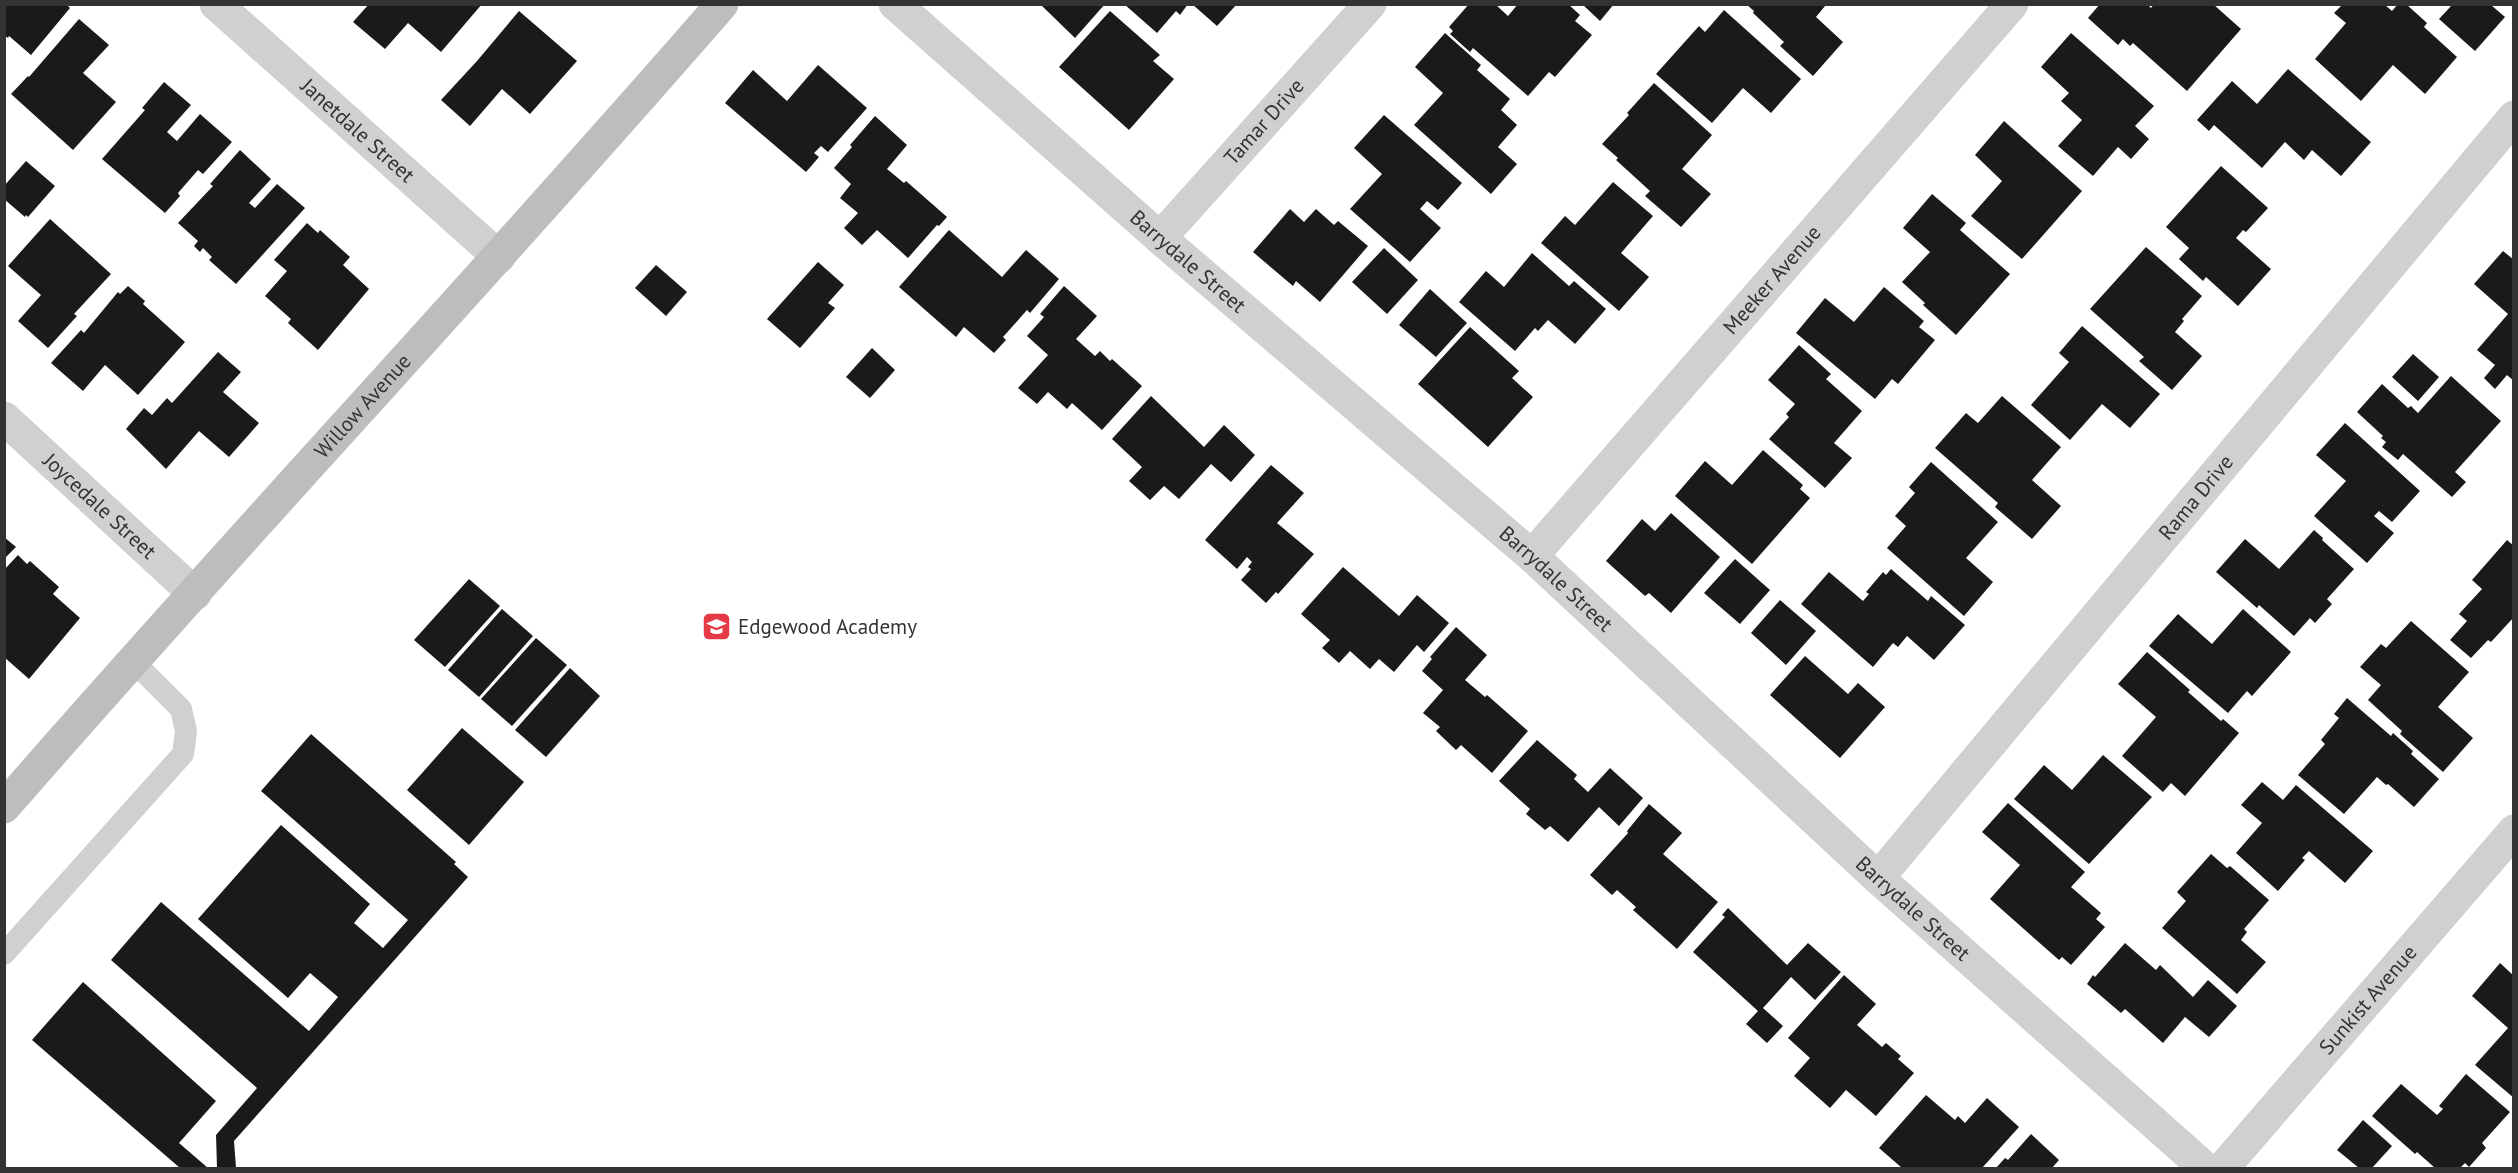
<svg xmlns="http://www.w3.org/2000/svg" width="2518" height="1173" font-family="'PT Sans',sans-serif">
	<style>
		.building { fill: #1a1a1a }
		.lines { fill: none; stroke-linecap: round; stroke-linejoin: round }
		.lane { stroke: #d0d0d0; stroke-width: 22 }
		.street { stroke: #d0d0d0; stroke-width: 33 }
		.secondary { stroke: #bdbdbd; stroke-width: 33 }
		.labels { text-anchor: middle; stroke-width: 6; stroke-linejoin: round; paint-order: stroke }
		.street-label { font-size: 21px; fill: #333; stroke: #fff }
		.poi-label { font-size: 21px; fill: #333; stroke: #fff; text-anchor: start }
	</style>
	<rect width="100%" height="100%" fill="#fff"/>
	<!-- building -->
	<g class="building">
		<polygon points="4,4 66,4 70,8 31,55 9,36 8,38 4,35"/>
		<polygon points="369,4 482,4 441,52 408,23 385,49 353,22"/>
		<polygon points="1040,4 1105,4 1075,38"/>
		<polygon points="1124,4 1188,4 1180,15 1176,11 1157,33"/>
		<polygon points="1192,4 1237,4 1217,26"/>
		<polygon points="1469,4 1495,4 1508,16 1518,4 1568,4 1580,15 1575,21 1592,35 1555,77 1549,72 1528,96 1473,48 1470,52 1450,34 1453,31 1449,27"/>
		<polygon points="1582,4 1614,4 1600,21"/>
		<polygon points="1746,4 1824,4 1825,6 1816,17 1843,42 1813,76 1780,46 1784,42 1753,13 1754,11"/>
		<polygon points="2100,4 2147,4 2151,8 2154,4 2213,4 2241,29 2187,91 2133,43 2130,46 2123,39 2118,45 2088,18"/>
		<polygon points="2398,4 2406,4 2427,23 2424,27 2457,57 2425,94 2393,65 2361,101 2315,59 2346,23 2334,13 2342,5 2385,5 2392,11"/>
		<polygon points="2452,5 2491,5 2505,17 2475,51 2439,19"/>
		<polygon points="1724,10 1801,79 1771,113 1743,88 1712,123 1656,74 1699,26 1705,32"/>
		<polygon points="519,11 577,61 530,114 502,89 470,126 441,100 477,61"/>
		<polygon points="1110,11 1160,55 1153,61 1174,79 1129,130 1059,67"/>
		<polygon points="79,19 109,45 83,73 116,102 73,150 11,94 28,76 29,77"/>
		<polygon points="1445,33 1481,65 1477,70 1510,99 1501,110 1517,125 1498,147 1517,164 1491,194 1414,125 1443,93 1415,67"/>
		<polygon points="2071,33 2154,106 2135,126 2149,139 2131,159 2118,147 2093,176 2058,146 2082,120 2061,101 2069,93 2041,67"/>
		<polygon points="818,65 867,108 828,152 821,146 814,153 819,157 806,172 725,103 753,70 787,101"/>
		<polygon points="2288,69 2371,142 2341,176 2312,150 2304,160 2285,142 2262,168 2214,125 2209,131 2197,120 2232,81 2257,104"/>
		<polygon points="164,82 191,105 167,132 177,141 200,114 232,142 203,174 198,170 178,193 180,196 165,213 102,159 145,110 142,108"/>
		<polygon points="1654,83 1712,135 1682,169 1711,194 1681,227 1645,196 1650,191 1616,160 1618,158 1602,144 1629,115 1627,113"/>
		<polygon points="1384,115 1462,183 1438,210 1427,201 1420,209 1441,228 1410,262 1350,209 1382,174 1354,148"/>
		<polygon points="875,116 907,145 887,169 904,183 906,181 947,217 939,226 937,225 908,258 877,230 862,245 844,228 858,213 840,198 851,184 834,168 852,147 850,145"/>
		<polygon points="2004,121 2082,191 2022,259 1971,216 2002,181 1975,155"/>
		<polygon points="240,150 271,179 249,203 255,208 277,184 305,208 236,284 209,260 212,257 203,248 200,252 194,246 198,241 178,223 213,186 210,184"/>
		<polygon points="26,161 55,186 28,217 26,215 25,217 4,199 4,186"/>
		<polygon points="2221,166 2268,208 2246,232 2243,230 2236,238 2271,269 2238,306 2206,277 2203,281 2179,259 2189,248 2166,227"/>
		<polygon points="1613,182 1653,216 1621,253 1649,277 1619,311 1541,243 1565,216 1575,225"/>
		<polygon points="1932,194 1966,223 1960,230 2010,274 1956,335 1923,305 1925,303 1902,282 1930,252 1903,228"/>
		<polygon points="1290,209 1304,222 1316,209 1334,225 1338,221 1368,246 1320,302 1296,281 1293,286 1253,252"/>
		<polygon points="50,219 111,274 74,314 77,316 48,348 18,321 41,295 8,266"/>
		<polygon points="307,223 318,233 320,230 350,257 343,265 369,289 318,350 288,323 291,319 265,296 287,271 274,260"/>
		<polygon points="949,230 1002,277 1026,250 1059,279 1030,313 1027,310 1003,337 1006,340 994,353 964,327 956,337 899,287"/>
		<polygon points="2146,247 2202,296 2182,319 2184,321 2175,332 2202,356 2172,390 2139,361 2144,357 2090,309"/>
		<polygon points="1384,248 1418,280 1387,314 1352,282"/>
		<polygon points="2503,251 2514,260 2514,381 2507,375 2495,389 2484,378 2495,365 2477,350 2508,314 2474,284"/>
		<polygon points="1532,253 1569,286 1574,281 1606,309 1575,344 1548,320 1538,331 1535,328 1515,351 1459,302 1486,271 1504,287"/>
		<polygon points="818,262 844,285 828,303 835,308 800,348 767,319"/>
		<polygon points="656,265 687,292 666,316 635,288"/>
		<polygon points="128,286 145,301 143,304 185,342 138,395 105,365 83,391 51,363 81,330 84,333 118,292 120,294"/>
		<polygon points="1064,286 1097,316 1076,339 1095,356 1100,351 1110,361 1112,359 1142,386 1102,430 1072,403 1067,409 1048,392 1037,404 1018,388 1048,355 1027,336 1044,317 1040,314"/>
		<polygon points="1884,287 1924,321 1919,327 1935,340 1898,384 1892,379 1875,399 1796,333 1825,298 1854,322"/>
		<polygon points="1430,289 1467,323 1436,357 1399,325"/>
		<polygon points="2082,326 2160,394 2130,428 2102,404 2070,440 2031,405 2069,362 2059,353"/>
		<polygon points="1470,327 1519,371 1512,378 1533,397 1488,447 1418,384"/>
		<polygon points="1799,345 1831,374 1826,379 1862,411 1834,443 1852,458 1825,488 1769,439 1789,417 1786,414 1795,404 1768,380"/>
		<polygon points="872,348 895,370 870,398 846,377"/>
		<polygon points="218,352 241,372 223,392 259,423 229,457 199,431 166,469 126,429 144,408 152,415 167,398 172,403"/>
		<polygon points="2413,354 2439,377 2418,401 2392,377"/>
		<polygon points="2451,376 2501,421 2455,472 2466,482 2452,497 2403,454 2398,460 2382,447 2386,442 2381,438 2383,436 2357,412 2382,384 2408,408 2411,406 2418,413"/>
		<polygon points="1151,396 1204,447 1224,425 1255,455 1231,482 1211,464 1179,499 1164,486 1150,500 1129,481 1142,467 1112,439"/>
		<polygon points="2002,396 2061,447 2032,480 2061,506 2032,539 1995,507 1998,503 1935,448 1966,413 1978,423"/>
		<polygon points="2345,423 2420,491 2392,522 2379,511 2374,516 2394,533 2367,563 2314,516 2346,481 2316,455"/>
		<polygon points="1763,450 1803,485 1800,489 1810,498 1752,564 1675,496 1705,461 1732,485"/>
		<polygon points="1931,462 1998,522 1966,558 1993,582 1964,616 1887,548 1906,526 1895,516 1915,493 1909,487"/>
		<polygon points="1271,465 1304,493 1277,523 1314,554 1278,594 1276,592 1266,603 1241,580 1251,569 1248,567 1252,562 1247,557 1237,569 1205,540"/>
		<polygon points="1671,513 1720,557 1671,613 1649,593 1645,596 1606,561 1642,519 1655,531"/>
		<polygon points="2314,530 2323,538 2322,540 2354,569 2327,599 2332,604 2315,623 2310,618 2294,636 2259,605 2257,608 2216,572 2245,539 2279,569"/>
		<polygon points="4,537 16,547 4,559"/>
		<polygon points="2507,540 2514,546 2514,617 2491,642 2488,640 2471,658 2450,640 2467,621 2459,614 2482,589 2472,580"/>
		<polygon points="18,555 27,564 30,561 59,587 53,594 80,618 29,679 4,657 4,570"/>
		<polygon points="1735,559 1770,590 1740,624 1704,593"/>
		<polygon points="1343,567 1399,616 1417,595 1449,623 1424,652 1417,645 1394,672 1379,659 1370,669 1350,651 1339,663 1322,648 1330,640 1301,614"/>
		<polygon points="1891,569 1928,601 1931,596 1965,625 1934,660 1907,636 1898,647 1893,643 1873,667 1801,604 1829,572 1863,601 1869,594 1866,592 1883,572 1886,575"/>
		<polygon points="469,579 500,606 445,667 414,640"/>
		<polygon points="1780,600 1816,631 1786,665 1751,633"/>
		<polygon points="502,609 533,636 479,697 448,670"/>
		<polygon points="2243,609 2291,652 2252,696 2247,691 2228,713 2149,646 2178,614 2212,644"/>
		<polygon points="2411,621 2469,672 2438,707 2473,738 2443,772 2400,734 2402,731 2368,700 2381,685 2360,667 2381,644 2386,648"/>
		<polygon points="1456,627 1487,655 1465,680 1485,697 1487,695 1528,731 1492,773 1461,745 1456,750 1436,731 1440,727 1423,713 1443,690 1422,671 1432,659 1430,657"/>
		<polygon points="536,638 567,665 512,726 481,699"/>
		<polygon points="2147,652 2190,690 2188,692 2221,721 2223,719 2239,733 2185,796 2171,783 2163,792 2122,756 2156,717 2118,684"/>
		<polygon points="1805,656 1848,694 1858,683 1885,707 1840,758 1770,695"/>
		<polygon points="570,668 600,696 546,757 515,730"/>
		<polygon points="2347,698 2391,736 2393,733 2413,751 2411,754 2439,779 2414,807 2388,784 2386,785 2377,777 2344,814 2298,775 2325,744 2321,740 2339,718 2334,714"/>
		<polygon points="462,728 524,782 469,845 407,790"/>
		<polygon points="311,734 456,862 454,864 468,877 234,1141 236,1168 217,1168 216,1135 257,1088 111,960 161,902 309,1031 338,997 310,973 288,998 198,919 281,825 370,904 354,923 383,948 408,920 261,791"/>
		<polygon points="1537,740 1577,775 1574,779 1588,792 1610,768 1643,798 1619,826 1599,807 1568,842 1550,826 1545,830 1526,814 1530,809 1499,781"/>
		<polygon points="2103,755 2152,797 2089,864 2014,799 2044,765 2072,790"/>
		<polygon points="2262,782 2283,800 2296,785 2373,851 2345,883 2309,851 2302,858 2305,860 2278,891 2236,853 2262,823 2241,805"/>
		<polygon points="2008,803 2085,872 2071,887 2101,913 2096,919 2105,927 2071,965 2062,957 2059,960 1990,899 2020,865 1982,832"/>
		<polygon points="1649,804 1682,833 1663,854 1718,902 1677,949 1633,910 1636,907 1617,890 1612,895 1590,875 1628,833 1627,831"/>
		<polygon points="2211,854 2227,868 2230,866 2269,900 2244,929 2247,932 2241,940 2266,962 2237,994 2162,928 2186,901 2177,892"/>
		<polygon points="1728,908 1787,965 1808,943 1841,972 1815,1000 1791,977 1763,1008 1783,1026 1767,1043 1746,1024 1758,1011 1693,952 1725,917 1722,915"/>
		<polygon points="2125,943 2156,970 2160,965 2193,997 2208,980 2237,1006 2209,1037 2185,1017 2163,1043 2125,1009 2121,1013 2087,984 2093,975 2095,977"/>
		<polygon points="2500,963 2514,976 2514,1098 2475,1065 2508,1028 2472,996"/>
		<polygon points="1844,975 1876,1004 1857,1025 1882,1047 1886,1043 1901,1056 1898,1059 1914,1073 1876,1116 1846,1090 1830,1108 1794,1076 1810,1058 1788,1038"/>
		<polygon points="83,982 216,1101 179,1143 208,1168 180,1168 32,1040"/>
		<polygon points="2466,1074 2510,1112 2482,1143 2486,1148 2469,1167 2465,1163 2460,1168 2435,1168 2417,1152 2415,1154 2372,1116 2401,1084 2437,1115 2443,1109 2439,1106"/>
		<polygon points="1926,1095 1955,1120 1958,1116 1965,1123 1987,1098 2019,1127 1982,1168 1902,1168 1879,1148"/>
		<polygon points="2363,1120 2392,1146 2372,1168 2359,1168 2337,1150"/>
		<polygon points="2031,1134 2059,1160 2052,1168 1996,1168 2005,1158 2008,1160"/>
	</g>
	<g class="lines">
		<!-- lane -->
		<polyline class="lane" points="4,954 183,754 186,731 181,709 132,660"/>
		<!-- street -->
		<g class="street">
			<path id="s1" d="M216,4L499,257"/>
			<path id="s2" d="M895,4L1160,238L1532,556L1878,878L2205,1168"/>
			<path id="s3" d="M1160,238L1370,4"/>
			<path id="s4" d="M4,418L195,594"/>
			<path id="s5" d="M1532,556L2012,4"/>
			<path id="s6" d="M1878,878L2514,117"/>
			<path id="s7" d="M2223,1168L2514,831"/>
		</g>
		<!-- secondary -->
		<path class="secondary" id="s8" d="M4,807C240,536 487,275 722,4"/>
	</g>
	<!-- icons -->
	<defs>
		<symbol id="school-square" viewBox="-11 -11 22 22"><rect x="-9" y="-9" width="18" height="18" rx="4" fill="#e63946" stroke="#fff"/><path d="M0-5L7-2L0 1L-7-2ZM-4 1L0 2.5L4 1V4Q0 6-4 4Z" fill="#fff"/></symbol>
	</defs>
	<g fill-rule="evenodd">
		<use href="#school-square" x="700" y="610" width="33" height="33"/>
	</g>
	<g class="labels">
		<!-- street labels -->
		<g class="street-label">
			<text dy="7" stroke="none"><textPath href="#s3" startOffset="156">Tamar Drive</textPath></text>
			<text dy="7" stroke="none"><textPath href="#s1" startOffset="190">Janetdale Street</textPath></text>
			<text dy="7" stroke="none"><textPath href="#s2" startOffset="390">Barrydale Street</textPath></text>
			<text dy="7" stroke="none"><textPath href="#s5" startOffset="366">Meeker Avenue</textPath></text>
			<text dy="7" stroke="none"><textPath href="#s8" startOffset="538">Willow Avenue</textPath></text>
			<text dy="7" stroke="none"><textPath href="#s6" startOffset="496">Rama Drive</textPath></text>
			<text dy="7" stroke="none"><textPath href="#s4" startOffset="130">Joycedale Street</textPath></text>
			<text dy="7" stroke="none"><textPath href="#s2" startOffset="876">Barrydale Street</textPath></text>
			<text dy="7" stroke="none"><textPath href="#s2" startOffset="1362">Barrydale Street</textPath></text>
			<text dy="7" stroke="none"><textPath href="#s7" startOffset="222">Sunkist Avenue</textPath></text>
		</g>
		<!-- poi labels -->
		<g class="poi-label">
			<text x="738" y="634">Edgewood Academy</text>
		</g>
	</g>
	<!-- border -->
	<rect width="2518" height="1173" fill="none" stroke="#333333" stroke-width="12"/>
</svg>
